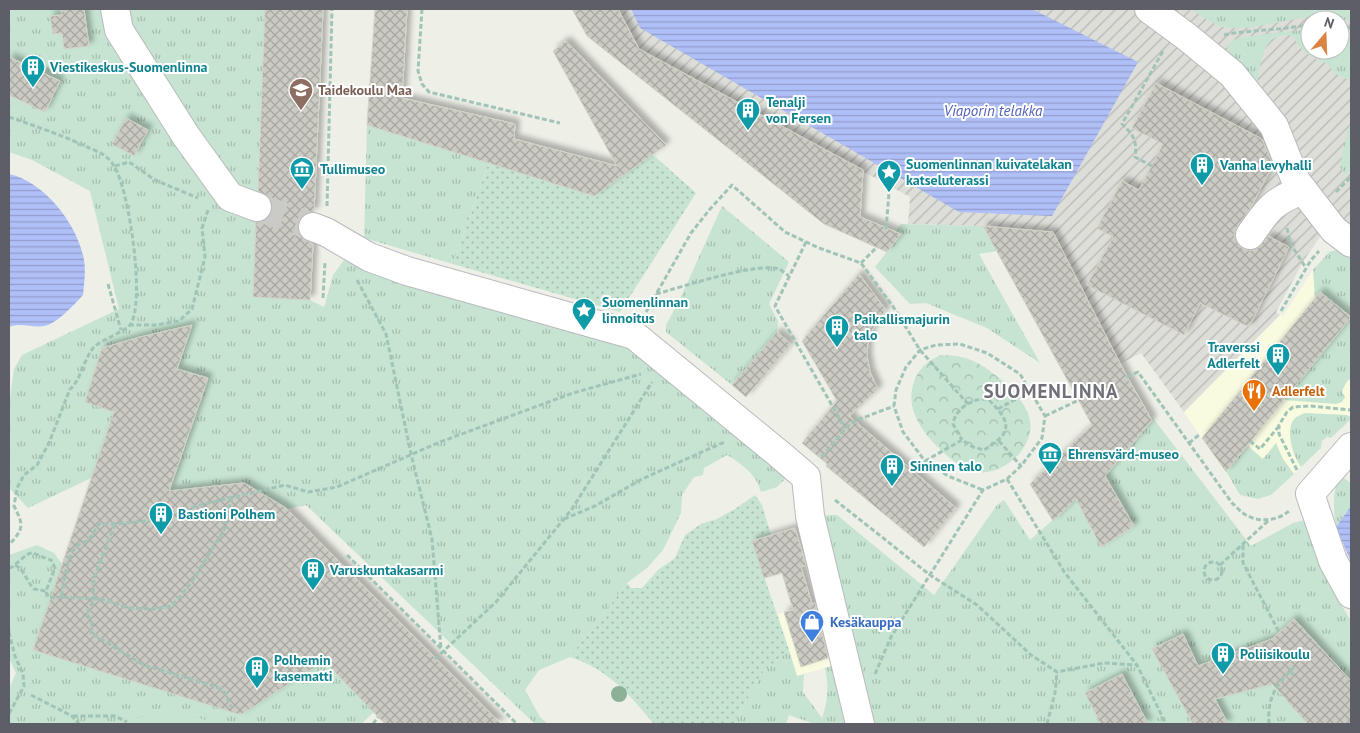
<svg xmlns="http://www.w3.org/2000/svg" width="1360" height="733" font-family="'PT Sans',sans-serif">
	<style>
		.commercial { fill: #f8fbe0 }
		.industrial { fill: url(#industrial-furrows); fill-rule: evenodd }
		.grass { fill: url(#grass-tufts) }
		.park { fill: url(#park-crowns) }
		.garden { fill: url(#garden-dots) }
		.pitch { fill: #c6e4d1 }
		.water { fill: url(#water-rules) }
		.building { fill: url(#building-cross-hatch); stroke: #d3d3c6; filter: url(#shadow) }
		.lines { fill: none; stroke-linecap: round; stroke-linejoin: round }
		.minor-tunnel { stroke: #cacbc7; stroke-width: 28; stroke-dasharray: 28 14; stroke-linecap: butt }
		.minor-casing { stroke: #b9b9bf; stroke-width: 30 }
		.path { stroke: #a0c4b7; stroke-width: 3; stroke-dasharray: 5 2.5; stroke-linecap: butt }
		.minor { stroke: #fff; stroke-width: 28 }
		.tree { fill: #8db197 }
		.labels { text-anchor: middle; stroke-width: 4; stroke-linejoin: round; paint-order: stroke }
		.culture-label { font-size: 14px; font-weight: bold; fill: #0d838f; stroke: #fff; text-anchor: start }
		.education-label { font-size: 14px; font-weight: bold; fill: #785e54; stroke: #fff; text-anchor: start }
		.food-label { font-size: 14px; font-weight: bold; fill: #c56008; stroke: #fff; text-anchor: start }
		.shop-label { font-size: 14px; font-weight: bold; fill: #366cbe; stroke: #fff; text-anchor: start }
		.water-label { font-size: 15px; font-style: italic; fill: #5361b9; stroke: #fff }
		.district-label { font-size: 19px; font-weight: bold; letter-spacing: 1px; fill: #707178; stroke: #fff }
	</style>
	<defs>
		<pattern id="industrial-furrows" width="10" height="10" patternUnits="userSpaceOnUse" patternTransform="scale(1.25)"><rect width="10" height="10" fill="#deded9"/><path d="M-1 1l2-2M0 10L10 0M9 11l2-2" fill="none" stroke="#b7b7b4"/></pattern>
		<pattern id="grass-tufts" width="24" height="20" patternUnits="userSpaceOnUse" patternTransform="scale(1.25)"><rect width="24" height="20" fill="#c6e4d1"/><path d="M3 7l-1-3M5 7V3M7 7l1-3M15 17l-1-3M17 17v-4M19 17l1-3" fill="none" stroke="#a4bcad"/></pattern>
		<pattern id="park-crowns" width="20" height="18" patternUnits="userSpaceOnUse" patternTransform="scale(1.25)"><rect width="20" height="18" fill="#c6e4d1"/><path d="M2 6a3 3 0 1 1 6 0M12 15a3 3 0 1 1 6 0" fill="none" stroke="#a4bcad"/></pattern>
		<pattern id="garden-dots" width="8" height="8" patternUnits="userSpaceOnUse" patternTransform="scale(1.25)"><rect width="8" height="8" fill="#c6e4d1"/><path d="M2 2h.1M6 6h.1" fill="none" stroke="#a4bcad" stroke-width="1.8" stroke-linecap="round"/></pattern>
		<pattern id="water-rules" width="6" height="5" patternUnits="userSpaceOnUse" patternTransform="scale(1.25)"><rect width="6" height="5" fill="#afbff7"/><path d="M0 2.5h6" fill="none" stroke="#929ecc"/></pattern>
		<pattern id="building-cross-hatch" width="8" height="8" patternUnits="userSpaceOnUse" patternTransform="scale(1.25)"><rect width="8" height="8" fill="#cbcbc3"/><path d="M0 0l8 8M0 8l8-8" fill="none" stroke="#a8a8a2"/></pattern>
		<filter id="shadow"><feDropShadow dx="4.5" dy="-4.5" stdDeviation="2.5" flood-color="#0004"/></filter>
	</defs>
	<rect width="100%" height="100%" fill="#eeefe7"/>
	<!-- commercial -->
	<g class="commercial">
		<polygon points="1329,252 1351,254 1351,419 1331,438 1327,437 1322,441 1321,448 1271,495 1258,499 1240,495 1184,412 1280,315 1283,316 1313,270"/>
		<polygon points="819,602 838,664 797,676 778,614"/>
	</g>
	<!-- industrial -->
	<path class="industrial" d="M618,9H1351V237L1331,221L1304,260L1276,312L1280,315L1184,412L1141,353L1120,364L1053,232L983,226L908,224L910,197L639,49ZM1310,20H1340V50H1310Z"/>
	<!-- grass -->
	<g class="grass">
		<path d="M9,9H265L253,297L310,300L324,307L333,275L344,260L406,281L629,347L690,390L786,478L777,487L761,492C757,475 742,464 727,455L704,468L703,475L694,477L682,495L681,513L663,550L647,568L627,583L570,657L539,670L525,690L540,717L548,724H535L306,505L272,512L374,712L361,724H9V689L16,673L9,658V555L37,545L54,553L62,564L91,478L28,508L9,488L10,398L14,369L22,355L119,309L90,191L32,160L9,152Z"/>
		<path d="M1190,9H1351V23C1319,2 1262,35 1223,27C1213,25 1199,14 1190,9Z"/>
		<path d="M1340,27L1351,37V81L1334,73L1329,65L1310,56L1299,47L1293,36C1262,30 1261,62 1257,84L1232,58L1227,48C1227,47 1230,42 1231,42C1239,34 1295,32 1310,29V50H1340Z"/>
		<polygon points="1351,122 1351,167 1346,176 1340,167 1346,135"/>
		<polygon points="367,125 489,162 453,264 364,238"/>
		<polygon points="722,206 789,262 769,304 778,321 777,332 732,385 666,332 666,325 680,299"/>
		<polygon points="901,224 983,226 997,251 979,254 1040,363 987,328 926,303 910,304 875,267 901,234 895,232"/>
		<path d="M1340,249L1351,254V378C1346,382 1344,386 1342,392L1345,397L1342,402L1336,404L1284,400L1351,317L1320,293L1315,298L1313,270L1329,252Z"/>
		<path d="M1305,413L1347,415L1351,417V419L1331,438L1327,437L1322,441L1321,448L1301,467C1293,456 1285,431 1294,419C1297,416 1301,415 1305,413Z"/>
		<polygon points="1150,414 1251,546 1293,523 1305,520 1309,525 1342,606 1351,621 1351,724 869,724 823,529 826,515 837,515 934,595 997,505 1004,500 1030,540 1080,496 1089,525 1101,547 1134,526 1105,476 1152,421"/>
		<polygon points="1276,443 1283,459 1294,474 1271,495 1258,499 1240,495 1226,472 1247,445 1263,459"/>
		<path d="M1341,476L1351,483V506L1336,527C1334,510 1331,491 1341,476Z"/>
		<path d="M789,650L797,676L804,674L803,692L822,718C828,702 829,685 825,668L838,664L850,724H815L789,715L786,724H735L739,714L763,672Z"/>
	</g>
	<!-- park -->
	<path class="park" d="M941,355C951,355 961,356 971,360C992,369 1026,397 1030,421C1032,433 1027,444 1020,453C1009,465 993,475 976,472C964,470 953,461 944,453C922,433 902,407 916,377C921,366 930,360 941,355Z"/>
	<!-- garden -->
	<g class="garden">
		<polygon points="652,154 696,193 620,312 453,264 489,162 594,196"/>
		<path d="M755,495L762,505L771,535L752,541L789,650L763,672L739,714L735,724H654C628,693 609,670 570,657L627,583L631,588H642L658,570L675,558L685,535L701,524L717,519L735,509Z"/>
	</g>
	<!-- pitch -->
	<path class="pitch" d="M176,712L221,724H123C140,715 156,713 176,712Z"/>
	<!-- water -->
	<g class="water">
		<polygon points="631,9 1032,9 1138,62 1052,216 959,212 640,28"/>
		<path d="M9,174C45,182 78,225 84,260C86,271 84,284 83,295C75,304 55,325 44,326C32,328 20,322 9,327Z"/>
		<polygon points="1351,506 1351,562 1336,527"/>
	</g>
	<!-- building -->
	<g class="building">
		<polygon points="61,9 84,9 89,46 64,49 62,33 53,34 50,16 62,15"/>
		<polygon points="265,9 323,9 314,212 310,212 303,215 298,222 298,229 301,237 313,244 310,300 253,297 256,222 260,222 267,219 271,213 272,205 269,197 258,191"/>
		<polygon points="375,9 407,9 402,98 515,124 514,139 617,166 553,51 566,41 666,145 594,196 367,125"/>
		<polygon points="572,9 618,9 639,49 863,170 860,217 901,234 887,252 824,224 587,36"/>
		<polygon points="9,57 60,81 45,112 9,95"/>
		<polygon points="1156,83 1262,139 1273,165 1251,207 1237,227 1234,234 1236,241 1242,248 1249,251 1257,249 1268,236 1289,247 1249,327 1200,303 1184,335 1087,285 1113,237 1097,228 1122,181 1139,190 1163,144 1132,128"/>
		<polygon points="126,118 148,130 134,156 112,144"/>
		<polygon points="983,226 1053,232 1127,377 1152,420 1105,476 1134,526 1101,547 1076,499 1053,521 1030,484 1092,425"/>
		<polygon points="859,274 886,310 876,322 868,340 867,356 870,372 878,389 849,416 956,508 924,547 826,466 827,464 802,443 837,401 802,341"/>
		<polygon points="1320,292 1351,317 1226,472 1202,438"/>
		<polygon points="192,325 177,369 208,378 169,491 244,483 286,508 501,724 385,724 324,661 242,714 238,714 33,650 114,412 85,402 102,348 140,337"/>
		<polygon points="777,332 791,344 746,397 732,385"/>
		<polygon points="795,528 806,565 801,567 812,604 815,603 828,658 801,667 784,612 793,610 782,573 764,578 752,541"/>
		<polygon points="1294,619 1351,681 1351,724 1308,724 1272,684 1215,699 1228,724 1193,724 1152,649 1183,634 1198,666 1272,639"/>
		<polygon points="1122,674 1148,724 1101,724 1085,693"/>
	</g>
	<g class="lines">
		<!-- minor-tunnel -->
		<polyline class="minor-tunnel" points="257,207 313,227"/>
		<defs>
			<g id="minor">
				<polyline points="115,9 119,30 186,136 230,197 257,207"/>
				<polyline points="1149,9 1187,37 1232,74 1274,126 1296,181 1334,230 1351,243"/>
				<polyline points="313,227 326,232 369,257 407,271 634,335 778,453 806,477 810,516 860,724"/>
				<path d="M1250,235C1268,209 1273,201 1303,190"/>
				<polyline points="1351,447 1310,494 1333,561 1351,594"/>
			</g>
		</defs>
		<!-- minor casing -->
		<use href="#minor" class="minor-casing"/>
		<!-- path -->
		<g class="path">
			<polyline points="422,9 418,71 422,84 429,92 560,123"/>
			<polyline points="1340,23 1351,29"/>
			<path d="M1224,35C1252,29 1282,31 1310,24"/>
			<path d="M9,117C35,126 62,135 87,147C92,149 99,152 104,155C107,157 112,162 114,166C129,188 146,304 130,325C124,332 103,339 94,347C84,358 80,382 70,389L49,443L37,465L24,475L17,488L14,506C24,526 24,528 9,545"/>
			<polyline points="115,166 129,162 155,180 198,198"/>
			<path d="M1152,166L1135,157C1137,141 1134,135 1122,124L1163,51"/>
			<polyline points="1336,192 1351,177"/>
			<polyline points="327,206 332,9"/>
			<polyline points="1287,228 1290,243 1306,268"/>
			<polyline points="886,229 889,193"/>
			<polyline points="806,242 775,306 845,428"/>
			<polyline points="861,263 876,248"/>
			<polyline points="357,280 386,334 411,454 432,539 441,649"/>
			<polyline points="108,284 121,330"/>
			<path d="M656,294C682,287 756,262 779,269C783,271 786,274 789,276"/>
			<polyline points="323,298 325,262"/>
			<polyline points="1281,311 1311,260 1319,251"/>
			<polyline points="646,312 691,233 710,209 732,185 785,232 819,248 861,263 894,308 920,350 968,404"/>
			<polyline points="129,325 156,325 179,321 192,309 205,257 202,228 208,210"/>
			<path d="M1127,377L1138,372L1232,503C1237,507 1242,514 1248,516C1261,523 1279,520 1289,511"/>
			<polyline points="998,409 1030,391"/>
			<polyline points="1045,416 1079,400"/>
			<polyline points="999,441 1021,466"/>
			<polyline points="1250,441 1260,449 1279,426"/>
			<polyline points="1189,443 1200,434"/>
			<polyline points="822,457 843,431 852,422 894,406"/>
			<path d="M925,461L962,440L973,447L984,450C1014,432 1011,422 988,399C972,398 955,409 953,424L962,440"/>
			<polyline points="1297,470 1279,434 1279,425 1287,412 1293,407 1310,406 1351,410"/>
			<polyline points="1007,479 1065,573 1137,665 1166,724"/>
			<path d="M232,497L224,530L191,583L172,606L154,609L128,608L113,602L99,599L61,597C66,580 65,544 88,541L99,524H115L145,521L200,505L285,485L308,492L337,487L440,442L573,393L641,374"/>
			<polyline points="835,500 930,575 977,605 1031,655 1057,672 1104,663 1137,665"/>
			<polyline points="564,519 595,506 642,479 722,443 725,443"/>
			<polyline points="115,524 96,573 93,586 95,600 91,605 87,614 92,622 91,633 144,665 217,687 225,693 231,707"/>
			<polyline points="1243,545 1243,563 1279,632"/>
			<polyline points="347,555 517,724"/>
			<circle cx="1213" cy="571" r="9"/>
			<path d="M15,565C25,570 26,581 34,589L46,591"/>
			<polyline points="1220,565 1269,520"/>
			<path d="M9,568L12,567C17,564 26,553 32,553C35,553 46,559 51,560L55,568L46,591L47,596L55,598L61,597"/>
			<polyline points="9,632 15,656 23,674 24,686 9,714"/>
			<polyline points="435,659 496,602 572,509 652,382"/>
			<polyline points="1290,671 1295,677"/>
			<polyline points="875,674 891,637 983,490 1007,479 1021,466 1042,438 1045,416 1020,374 987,353 960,344 936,345 920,350 906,367 896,390 894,406 903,432 925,461 948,476 983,490"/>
			<polyline points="31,695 72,716 79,724"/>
			<polyline points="73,716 115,716 127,722"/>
			<polyline points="373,724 378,717"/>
			<polyline points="1047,724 1055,693 1057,672"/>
			<path d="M1269,724C1267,697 1276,685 1295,666"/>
		</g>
		<!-- minor -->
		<use href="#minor" class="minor"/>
	</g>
	<!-- trees -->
	<circle class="tree" cx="619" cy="694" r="8"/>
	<!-- icons -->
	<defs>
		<symbol id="building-pin" viewBox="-11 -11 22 30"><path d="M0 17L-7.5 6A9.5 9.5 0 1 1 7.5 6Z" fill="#0f9aa8" stroke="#fff"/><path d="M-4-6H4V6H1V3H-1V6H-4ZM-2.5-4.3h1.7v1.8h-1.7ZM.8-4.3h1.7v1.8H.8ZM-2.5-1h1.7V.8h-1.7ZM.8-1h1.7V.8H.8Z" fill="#fff"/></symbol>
		<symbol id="school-pin" viewBox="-11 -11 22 30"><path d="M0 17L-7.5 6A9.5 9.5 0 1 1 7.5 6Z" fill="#8d6e63" stroke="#fff"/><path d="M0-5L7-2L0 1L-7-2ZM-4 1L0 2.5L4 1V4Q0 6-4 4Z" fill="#fff"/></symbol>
		<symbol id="museum-pin" viewBox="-11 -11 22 30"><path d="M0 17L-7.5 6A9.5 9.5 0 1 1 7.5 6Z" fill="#0f9aa8" stroke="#fff"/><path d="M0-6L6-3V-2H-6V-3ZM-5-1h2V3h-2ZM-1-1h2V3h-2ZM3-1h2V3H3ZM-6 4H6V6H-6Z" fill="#fff"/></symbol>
		<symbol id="sight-pin" viewBox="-11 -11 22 30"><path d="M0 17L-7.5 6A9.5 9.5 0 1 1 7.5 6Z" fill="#0f9aa8" stroke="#fff"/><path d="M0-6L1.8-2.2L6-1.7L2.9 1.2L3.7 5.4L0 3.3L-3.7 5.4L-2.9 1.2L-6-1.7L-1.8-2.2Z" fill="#fff"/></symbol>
		<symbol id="restaurant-pin" viewBox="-11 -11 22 30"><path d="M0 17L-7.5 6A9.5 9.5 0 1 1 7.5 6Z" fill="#e8710a" stroke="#fff"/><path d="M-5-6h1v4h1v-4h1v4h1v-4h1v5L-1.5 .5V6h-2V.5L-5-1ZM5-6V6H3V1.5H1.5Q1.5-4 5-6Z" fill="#fff"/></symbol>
		<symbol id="shop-pin" viewBox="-11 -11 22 30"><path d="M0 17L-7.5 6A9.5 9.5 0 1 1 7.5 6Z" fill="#3f7fe0" stroke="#fff"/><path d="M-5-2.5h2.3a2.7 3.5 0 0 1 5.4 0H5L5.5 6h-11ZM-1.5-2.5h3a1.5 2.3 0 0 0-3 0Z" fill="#fff"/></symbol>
	</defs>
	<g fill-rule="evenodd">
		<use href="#building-pin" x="19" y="53" width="28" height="38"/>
		<use href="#school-pin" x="287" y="76" width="28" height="38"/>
		<use href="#building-pin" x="734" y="96" width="28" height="38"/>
		<use href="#building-pin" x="1188" y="151" width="28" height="38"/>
		<use href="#museum-pin" x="288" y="155" width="28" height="38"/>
		<use href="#sight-pin" x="875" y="158" width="28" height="38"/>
		<use href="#sight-pin" x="570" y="296" width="28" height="38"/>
		<use href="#building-pin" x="823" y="313" width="28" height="38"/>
		<use href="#building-pin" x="1264" y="341" width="28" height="38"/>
		<use href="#restaurant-pin" x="1240" y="377" width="28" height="38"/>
		<use href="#museum-pin" x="1036" y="440" width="28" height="38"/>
		<use href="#building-pin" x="878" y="452" width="28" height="38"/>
		<use href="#building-pin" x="147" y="500" width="28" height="38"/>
		<use href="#building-pin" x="299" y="556" width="28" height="38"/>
		<use href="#shop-pin" x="798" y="608" width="28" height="38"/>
		<use href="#building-pin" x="1209" y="640" width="28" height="38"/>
		<use href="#building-pin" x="243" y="654" width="28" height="38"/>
	</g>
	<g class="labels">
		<!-- culture labels -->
		<g class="culture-label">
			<text x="50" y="72">Viestikeskus-Suomenlinna</text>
			<text x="766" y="107">Tenalji<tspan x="766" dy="16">von Fersen</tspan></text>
			<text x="906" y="169">Suomenlinnan kuivatelakan<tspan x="906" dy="16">katseluterassi</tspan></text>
			<text x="1220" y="170">Vanha levyhalli</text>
			<text x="320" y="174">Tullimuseo</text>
			<text x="602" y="307">Suomenlinnan<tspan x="602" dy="16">linnoitus</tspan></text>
			<text x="854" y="324">Paikallismajurin<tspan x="854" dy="16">talo</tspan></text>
			<text x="1260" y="352" text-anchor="end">Traverssi<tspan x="1260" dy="16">Adlerfelt</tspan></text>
			<text x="1068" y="459">Ehrensvärd-museo</text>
			<text x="910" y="471">Sininen talo</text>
			<text x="178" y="519">Bastioni Polhem</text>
			<text x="330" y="575">Varuskuntakasarmi</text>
			<text x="1240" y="659">Poliisikoulu</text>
			<text x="274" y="665">Polhemin<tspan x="274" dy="16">kasematti</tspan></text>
		</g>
		<!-- education labels -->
		<g class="education-label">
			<text x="318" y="95">Taidekoulu Maa</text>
		</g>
		<!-- food labels -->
		<g class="food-label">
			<text x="1272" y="396">Adlerfelt</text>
		</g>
		<!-- shop labels -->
		<g class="shop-label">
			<text x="830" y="627">Kesäkauppa</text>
		</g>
		<!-- water labels -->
		<g class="water-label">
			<text x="993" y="116">Viaporin telakka</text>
		</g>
		<!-- district labels -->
		<g class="district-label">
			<text x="1051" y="398">SUOMENLINNA</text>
		</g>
	</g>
	<!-- border -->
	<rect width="1360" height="733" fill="none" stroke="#5e5f66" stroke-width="20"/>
	<!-- north arrow -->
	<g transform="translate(1325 35) rotate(19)"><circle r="24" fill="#ffffff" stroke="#bfbfc2"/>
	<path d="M0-4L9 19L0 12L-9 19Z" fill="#da8343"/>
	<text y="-8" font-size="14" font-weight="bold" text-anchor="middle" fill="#5e5f66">N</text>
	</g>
</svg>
